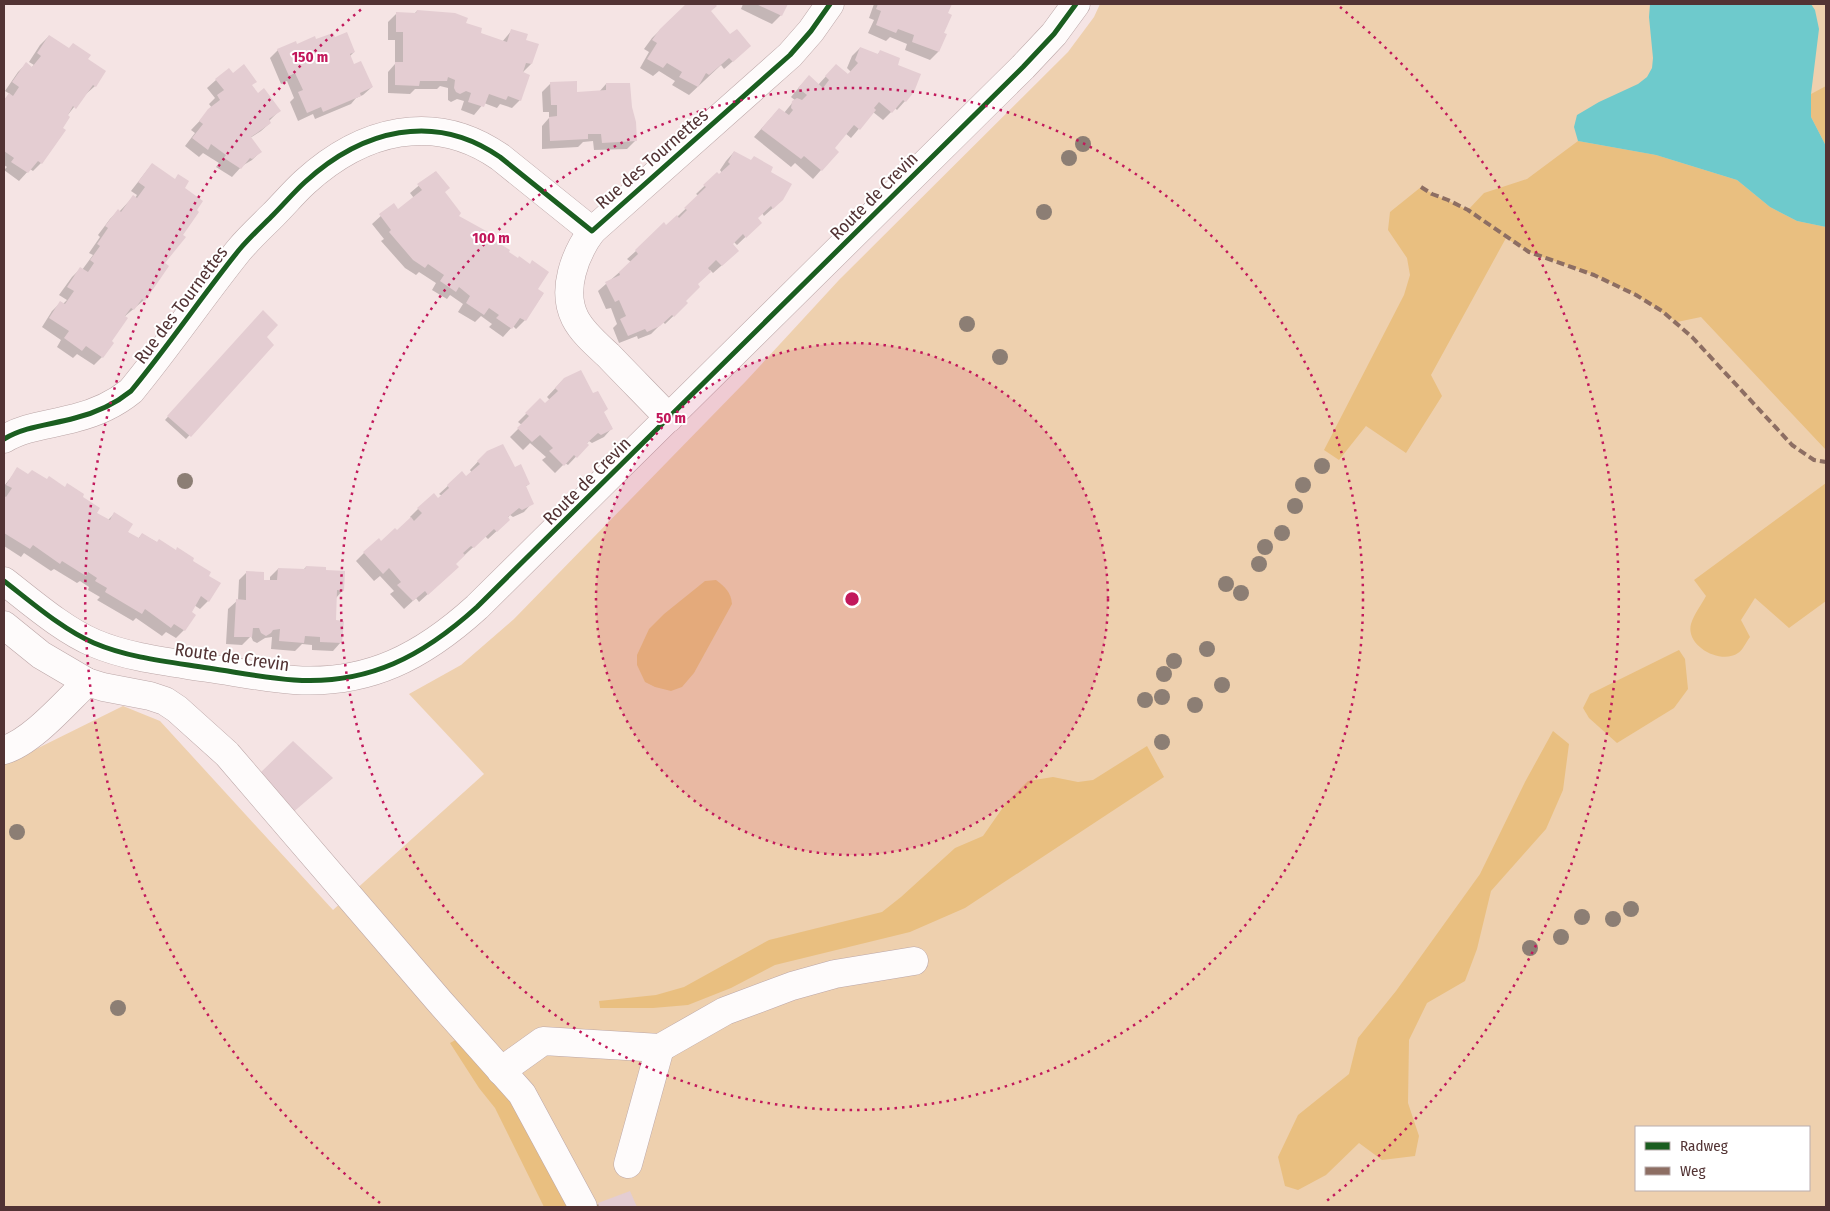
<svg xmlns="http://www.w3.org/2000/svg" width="1830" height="1211" font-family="'Fira Sans Condensed',sans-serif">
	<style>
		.green { fill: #eed0ae; fill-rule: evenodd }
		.forest { fill: #e9bf80 }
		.water { fill: #6ecacc }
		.shadow { fill: #0003 }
		.building { fill: #e4cdd2 }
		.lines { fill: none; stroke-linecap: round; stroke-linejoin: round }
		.minor-casing { stroke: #bba6a7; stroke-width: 29 }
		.minor { stroke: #fefbfb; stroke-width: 28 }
		.quiet { stroke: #8d6e63; stroke-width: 4; stroke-dasharray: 8 4; stroke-linecap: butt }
		.cycleway-casing { stroke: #fff; stroke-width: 8 }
		.cycleway { stroke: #1b5e20; stroke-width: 5 }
		.tree { fill: #8c7e74 }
		.ring { fill: none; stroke: #c2185b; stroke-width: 2.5; stroke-dasharray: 2.5 5 }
		.labels { text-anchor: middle; stroke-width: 4; stroke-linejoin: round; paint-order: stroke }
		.street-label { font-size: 18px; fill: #523334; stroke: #fff }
		.centre { fill: #c2185b; stroke: #fff; stroke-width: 2.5 }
		.ring-label { font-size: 15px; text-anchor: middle; font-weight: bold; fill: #c2185b; stroke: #fff; stroke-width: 4; stroke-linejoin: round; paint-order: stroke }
	</style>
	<rect width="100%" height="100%" fill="#f5e4e4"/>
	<!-- green -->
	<path class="green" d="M1100,4H1826V1207H4V763L20,757L123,706L160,721L333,910L484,774L409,694L461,665L514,619L746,381L839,280L1068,52L1094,17ZM1636,1127H1809V1190H1636Z"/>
	<!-- forest -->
	<g class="forest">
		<polygon points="1826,86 1826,146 1811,117 1811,94"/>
		<path d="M1578,141L1656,155L1737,180L1770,207L1797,221L1826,227V450L1701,317L1677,322L1636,295L1594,275L1529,252L1506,238L1431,375L1442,396L1406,453L1366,426L1339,460L1324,450L1404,295L1410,275L1407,258L1388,230L1390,212L1421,187C1436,197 1453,202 1468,210L1484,193L1527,179Z"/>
		<path d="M1826,483V601L1789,628L1755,598L1741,620L1750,637C1746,642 1743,650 1738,653C1721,665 1685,646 1691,624C1694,614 1702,604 1706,596L1694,580Z"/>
		<path d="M716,580C725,587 731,592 732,604L694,673L682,687L671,691L655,687L645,682L637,665V655L649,629L664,614L705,581Z"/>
		<polygon points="1679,650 1685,659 1688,689 1674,708 1617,743 1589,718 1583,708 1590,694"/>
		<polygon points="1553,731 1569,744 1563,790 1546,829 1491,891 1477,949 1465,981 1427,1003 1409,1040 1408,1103 1419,1136 1415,1156 1382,1160 1359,1143 1326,1175 1298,1190 1285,1186 1278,1157 1298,1115 1349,1074 1358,1038 1396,991 1480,874 1525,782"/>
		<polygon points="1147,746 1164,777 965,908 910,932 775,965 731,988 688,1005 653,1008 600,1008 599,1001 656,995 684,987 769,940 882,912 901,897 955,848 983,836 1006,803 1028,781 1053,777 1078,782 1093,780"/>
		<polygon points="461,1037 515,1098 574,1207 544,1207 495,1108 479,1088 450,1043"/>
	</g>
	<!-- water -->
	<polygon class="water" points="1650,4 1811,4 1815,10 1819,29 1811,94 1811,117 1826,146 1826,227 1797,221 1770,207 1737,180 1656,155 1578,141 1574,127 1577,115 1599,102 1638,84 1647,77 1652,68 1653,58 1649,17"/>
	<!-- shadow -->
	<g class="shadow">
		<polygon points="693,4 713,4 715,6 710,11 741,54 724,69 721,65 689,95 672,85 675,81 659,71 653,76 640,68 649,52 644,49 652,38 686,5 689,7"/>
		<polygon points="743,4 786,4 781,15 772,24 741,9"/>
		<polygon points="874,4 951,4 947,14 943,33 945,34 938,52 930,60 905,50 907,44 890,37 886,41 868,33 874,20 869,18"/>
		<polygon points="417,11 465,24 479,33 502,42 512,30 525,41 531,64 522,73 520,100 512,108 500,104 497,108 484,103 474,115 461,110 464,101 457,99 451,102 448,100 448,88 440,86 437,89 415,89 410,94 388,93 388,72 395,64 395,40 388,40 388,22 397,13 414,14"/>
		<polygon points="49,36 104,72 95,86 86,94 85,93 67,116 41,163 33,171 30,169 19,181 4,170 7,167 4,165 4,100 10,94 5,91 18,72 26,64 31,68 34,65 29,62 40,45"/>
		<polygon points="335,39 354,52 349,57 353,66 372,87 363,95 356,98 351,104 315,119 313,114 298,121 290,102 294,98 287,81 281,84 270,58 278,50 316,41"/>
		<polygon points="860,48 877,55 880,52 896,66 913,92 897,110 895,108 883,120 873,112 851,138 845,133 833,149 821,170 813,179 795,163 791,167 754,137 779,109 784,113 793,102 796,101 791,97 801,85 818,85 828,74 847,75 851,72 847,68 852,56"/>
		<polygon points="232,75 251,86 258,95 279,111 269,121 270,123 261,131 250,138 260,152 252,160 242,166 232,177 216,167 219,163 203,153 199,157 185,146 195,133 191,130 212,108 209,104 215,98 207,88 216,80"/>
		<polygon points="551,83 576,94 599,92 606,84 635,141 627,149 594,150 593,141 583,142 578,147 542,149 542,126 549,118 549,112 543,112 542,92"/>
		<polygon points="734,152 769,172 773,208 764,216 762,213 756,219 760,223 737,245 734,242 731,244 729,259 713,273 710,270 696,284 684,301 687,303 665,324 663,322 651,334 638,339 637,336 619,343 613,328 617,324 611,308 606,309 598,291 631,262 627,259 636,251 677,217 699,196 696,194 717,174 719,176 722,173 720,170 726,161"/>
		<polygon points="152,164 183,189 163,263 144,300 124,317 102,357 94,365 77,354 73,358 57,347 61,340 42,327 52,311 61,302 63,304 67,300 59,295 72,277 80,269 82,270 93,255 89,253 100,237 98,235 110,219 118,211 119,212 133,197 135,198 137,195 131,191"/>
		<polygon points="435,172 444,193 457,217 507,253 537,290 543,294 525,320 516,329 513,326 503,337 489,327 492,324 481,316 475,322 458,312 463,304 450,295 447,299 432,290 436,283 419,272 416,275 405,268 381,241 384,239 372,224 393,205 397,211 414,198 410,193"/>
		<polygon points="259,316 265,337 273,345 186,439 165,420"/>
		<polygon points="564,379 603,412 612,428 604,437 592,443 589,441 586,444 587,445 568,465 565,463 555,473 542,460 546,457 530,443 523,450 510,437 522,425 518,422 540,400 545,405 550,400 547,397"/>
		<polygon points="487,452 514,468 529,484 525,487 532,503 524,512 513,517 510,515 500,528 488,539 485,536 454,565 449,575 419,602 416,598 404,609 390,594 394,591 380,576 374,581 356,561 364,553 397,532 411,518 410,517 418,509 438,500 442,496 439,494 462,473 466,478 472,473 470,470"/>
		<polygon points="18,469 28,475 81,497 95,513 108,520 114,514 127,532 138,539 142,534 191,561 207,576 219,584 208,601 200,609 194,605 184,630 176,638 166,632 162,636 136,618 133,621 97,600 100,597 88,590 89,587 80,581 77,583 54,569 51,571 24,553 21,557 4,546 4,486"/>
		<polygon points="306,567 325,571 343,590 336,598 335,621 341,642 333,651 312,650 312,645 302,644 295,651 271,649 272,637 265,638 257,643 253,641 251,636 242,645 226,644 228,609 238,600 239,580 247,572 262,582 270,582 270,577 278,569 303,570"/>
		<polygon points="629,1192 634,1207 595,1207 598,1204"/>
	</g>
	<!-- building -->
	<g class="building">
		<polygon points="686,4 689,5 691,4 715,4 717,6 711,11 730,34 737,29 751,46 733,62 729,58 709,75 706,73 698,87 679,77 682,72 667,63 663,68 647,59 657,43 652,40 660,29"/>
		<polygon points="756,4 788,4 782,16"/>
		<polygon points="878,4 952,4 948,13 952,15 944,33 947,34 939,52 912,42 914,35 898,29 896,33 876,25 881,11 876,9"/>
		<polygon points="417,10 455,13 468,18 466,23 482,28 481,33 507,42 511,29 528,34 526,40 539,44 532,64 526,63 523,72 530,75 521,101 508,96 506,100 489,94 484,107 468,102 471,93 466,91 460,94 456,92 454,88 455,80 448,77 447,81 420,81 419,86 395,85 395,62 403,62 403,32 396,32 396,12 416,13"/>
		<polygon points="347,32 355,52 350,54 354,64 361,61 373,87 360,93 361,96 323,112 321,107 307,113 298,92 303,90 295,73 289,76 277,49 296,41 297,44 315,36 316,39 333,33 335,37"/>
		<polygon points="49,35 69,48 73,43 91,55 88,59 106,71 96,87 93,85 76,109 73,106 68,115 70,117 63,128 66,130 42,164 38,161 28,173 11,162 14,158 4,151 4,100 9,93 13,96 19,87 12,82 26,62 32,67 41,56 37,53"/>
		<polygon points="860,47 878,54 880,50 900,58 898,65 921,74 914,92 906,102 903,100 892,113 879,102 874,108 876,110 860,130 854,125 835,148 839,152 822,171 804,156 801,159 761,129 779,108 789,115 793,110 791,108 792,101 797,98 802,100 807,95 798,88 809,75 823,88 829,80 825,76 836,64 848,74 858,63 855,60"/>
		<polygon points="244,64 257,82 252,85 258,93 264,88 281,111 269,119 271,123 251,137 262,152 252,159 250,158 241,169 224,158 226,155 211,144 208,150 192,138 203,124 199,121 208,109 220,100 217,95 224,90 215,79 229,68 233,73"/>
		<polygon points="577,81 577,92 606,90 606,83 630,83 632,107 636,122 637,141 602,143 601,134 588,134 588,139 550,141 549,117 557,116 557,105 551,105 550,82"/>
		<polygon points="734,151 751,160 754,156 773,167 771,172 792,184 783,200 773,209 771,206 758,218 762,223 746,238 743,234 733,244 739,251 722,266 716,260 708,268 711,272 698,284 700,287 686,301 688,303 674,317 672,315 660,326 647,332 645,329 628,336 620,319 626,316 619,300 615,302 605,282 620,275 619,272 638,254 635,250 664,222 666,225 677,215 679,218 687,210 684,208 706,187 703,185 717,172 719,174 730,164 728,162"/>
		<polygon points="152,163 175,179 178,174 189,181 185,188 203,201 197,210 199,212 183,235 186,237 165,263 169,266 145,301 142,299 134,310 131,308 125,316 128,318 112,341 114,343 103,358 86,346 82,351 64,338 69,331 49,318 60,301 65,304 74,291 67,287 80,267 88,272 94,263 90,260 100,246 97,244 108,228 105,226 118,209 121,212 133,195 137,198 145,187 138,182"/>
		<polygon points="436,171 450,188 445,192 461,213 459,216 488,232 486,235 510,250 509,252 518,258 519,256 530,264 532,260 549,272 538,289 544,293 526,321 520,318 512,329 496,318 499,315 489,308 484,315 466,303 470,296 459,287 456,292 440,281 444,275 428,264 425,268 413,260 389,232 391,230 379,214 394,203 398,209 422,190 417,184"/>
		<polygon points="263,310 278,325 267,337 274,345 191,437 167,416"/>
		<polygon points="581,370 593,393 598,391 608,409 604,412 613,429 601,435 598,433 587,443 589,445 577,458 574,455 564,466 549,451 553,448 540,435 532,442 517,428 529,416 525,413 540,398 545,403 558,391 555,388 564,378"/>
		<polygon points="503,444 515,467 521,464 530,484 526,486 534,504 522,510 519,508 508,517 510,520 497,532 494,529 474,548 471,546 463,553 465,555 456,564 459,567 428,595 425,591 413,601 397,585 401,582 389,568 383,574 363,552 379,538 381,541 395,528 397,530 411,517 414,521 422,513 417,508 434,493 438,498 449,488 447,485 462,471 466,476 480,464 477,461 487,451"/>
		<polygon points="17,467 28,474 32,470 47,479 49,476 65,487 67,483 84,494 83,497 100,508 97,513 110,520 114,512 133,524 128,532 139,538 142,533 157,542 159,539 176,550 177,547 194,558 193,561 211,572 209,576 221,583 209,602 201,596 192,612 196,615 185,631 174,624 171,628 145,609 142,614 105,592 107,588 95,581 97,578 88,572 86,576 62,561 60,564 33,545 30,549 4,533 4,496 6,497 12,488 6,485"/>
		<polygon points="306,566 326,567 326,570 345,571 344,591 337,590 336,620 344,621 342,643 320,642 320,637 305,636 304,643 279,641 280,629 273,630 271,633 266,636 261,633 259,628 253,628 252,637 234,637 236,599 246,600 246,571 264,572 264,580 277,580 278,568 305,569"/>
		<polygon points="293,741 333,778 291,814 257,776"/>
		<polygon points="630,1191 637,1207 599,1207 598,1203"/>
	</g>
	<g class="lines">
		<defs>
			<g id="minor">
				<path d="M592,231C575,254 561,290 575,318C582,332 596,344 608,355C628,376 649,397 669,418"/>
				<path d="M4,439C26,426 50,425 75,418C95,413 115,404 131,391C169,345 202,296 239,250C250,237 262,226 273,215C284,204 294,192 305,182C362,130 434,111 500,157L592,231L790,55L811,31L830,4"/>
				<path d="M4,581C30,601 63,630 94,643C129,658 170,662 208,668C236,672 265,678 294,680C369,685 423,656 477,607L1023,67L1054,34L1076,4"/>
				<polyline points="4,625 41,655 87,682 103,687 150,696 165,701 177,709 227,754 440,1002 522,1094 583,1207"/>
				<path d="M4,750C32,742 66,702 87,682"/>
				<polyline points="501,1071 543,1041 660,1048 725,1011 792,986 835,974 914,961"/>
				<polyline points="628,1164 660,1048"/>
			</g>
		</defs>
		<!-- minor casing -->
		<use href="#minor" class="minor-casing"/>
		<!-- minor -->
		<use href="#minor" class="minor"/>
		<!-- quiet -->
		<polyline class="quiet" points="1421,187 1432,194 1448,200 1468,210 1529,252 1594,275 1636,295 1662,311 1692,337 1792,445 1814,460 1826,462"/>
		<defs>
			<g id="cycleway">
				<path d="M4,439C26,426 50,425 75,418C95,413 115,404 131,391C169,345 202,296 239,250C250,237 262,226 273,215C284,204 294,192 305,182C362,130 434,111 500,157L592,231L790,55L811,31L830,4"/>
				<path d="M4,581C30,601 63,630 94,643C129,658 170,662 208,668C236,672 265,678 294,680C369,685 423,656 477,607L1023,67L1054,34L1076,4"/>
			</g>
		</defs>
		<!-- cycleway casing -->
		<use href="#cycleway" class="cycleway-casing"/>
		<!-- cycleway -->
		<use href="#cycleway" class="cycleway"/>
	</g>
	<!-- trees -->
	<g class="tree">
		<circle cx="1083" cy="144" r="8"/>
		<circle cx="1069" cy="158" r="8"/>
		<circle cx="1044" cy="212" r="8"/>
		<circle cx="967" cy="324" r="8"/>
		<circle cx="1000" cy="357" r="8"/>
		<circle cx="1322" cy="466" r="8"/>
		<circle cx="185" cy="481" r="8"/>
		<circle cx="1303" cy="485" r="8"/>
		<circle cx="1295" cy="506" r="8"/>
		<circle cx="1282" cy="533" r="8"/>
		<circle cx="1265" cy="547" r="8"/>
		<circle cx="1259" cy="564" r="8"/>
		<circle cx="1226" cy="584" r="8"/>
		<circle cx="1241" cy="593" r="8"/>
		<circle cx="1207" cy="649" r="8"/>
		<circle cx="1174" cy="661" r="8"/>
		<circle cx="1164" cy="674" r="8"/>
		<circle cx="1222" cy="685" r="8"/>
		<circle cx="1162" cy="697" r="8"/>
		<circle cx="1145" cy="700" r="8"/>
		<circle cx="1195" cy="705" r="8"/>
		<circle cx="1162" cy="742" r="8"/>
		<circle cx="17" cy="832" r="8"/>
		<circle cx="1631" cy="909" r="8"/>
		<circle cx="1582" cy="917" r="8"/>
		<circle cx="1613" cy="919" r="8"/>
		<circle cx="1561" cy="937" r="8"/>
		<circle cx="1530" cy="948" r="8"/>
		<circle cx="118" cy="1008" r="8"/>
	</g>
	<!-- distance rings -->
	<circle cx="852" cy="599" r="256" fill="#c2185b" fill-opacity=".12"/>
	<g class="ring">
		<circle cx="852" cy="599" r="256"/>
		<circle cx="852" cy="599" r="511"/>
		<path d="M380 1203A767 767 0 0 1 364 7M1340 7A767 767 0 0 1 1324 1203"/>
	</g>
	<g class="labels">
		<!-- street labels -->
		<g class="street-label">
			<text transform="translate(652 159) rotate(-41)" y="6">Rue des Tournettes</text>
			<text transform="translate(874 196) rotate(-45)" y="6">Route de Crevin</text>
			<text transform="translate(181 305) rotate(-53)" y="6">Rue des Tournettes</text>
			<text transform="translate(587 481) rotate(-45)" y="6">Route de Crevin</text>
			<text transform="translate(232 657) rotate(8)" y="6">Route de Crevin</text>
		</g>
	</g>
	<circle cx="852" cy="599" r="8" class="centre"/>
	<g class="ring-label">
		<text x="310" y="62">150 m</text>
		<text x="491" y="243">100 m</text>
		<text x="671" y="423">50 m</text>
	</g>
	<!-- border -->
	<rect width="1830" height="1211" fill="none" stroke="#523334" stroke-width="10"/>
	<!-- legend -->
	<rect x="1635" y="1126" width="175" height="65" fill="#ffffff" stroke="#baadae"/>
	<rect x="1645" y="1142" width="25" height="8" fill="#1b5e20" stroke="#baadae"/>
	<text x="1680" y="1151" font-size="15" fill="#523334">Radweg</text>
	<rect x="1645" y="1167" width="25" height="8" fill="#8d6e63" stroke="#baadae"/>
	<text x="1680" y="1176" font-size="15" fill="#523334">Weg</text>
</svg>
